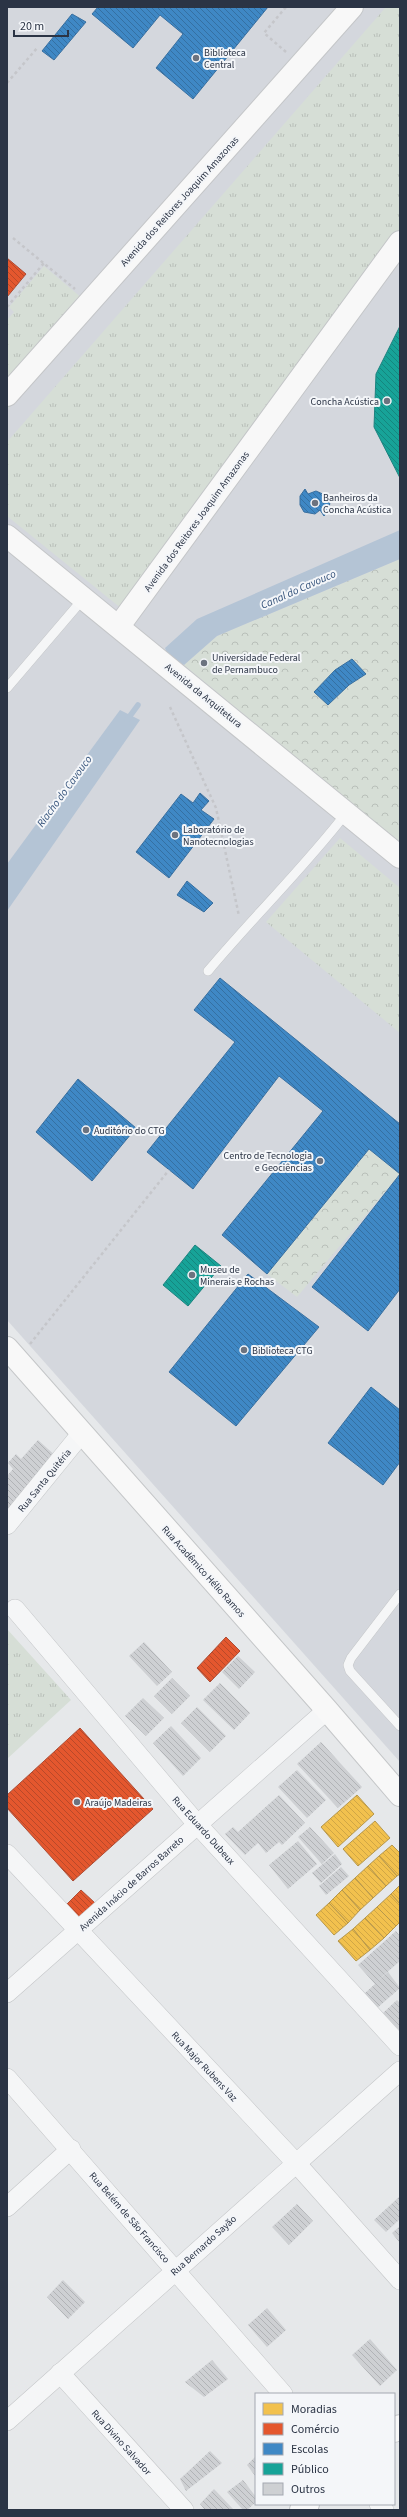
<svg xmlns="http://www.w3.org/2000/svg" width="407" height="2517" font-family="'Source Sans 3',sans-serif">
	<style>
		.built { fill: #d4d7dd }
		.grass { fill: url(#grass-tufts) }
		.forest { fill: url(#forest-crowns) }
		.water { fill: #b4c4d5 }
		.homes { fill: url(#homes-back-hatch); stroke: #b6974b }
		.shops { fill: url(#shops-back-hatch); stroke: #ac4c35 }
		.schools { fill: url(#schools-back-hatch); stroke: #396f9f }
		.public { fill: url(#public-back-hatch); stroke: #1d827f }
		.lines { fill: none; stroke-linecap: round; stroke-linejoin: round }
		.stream { stroke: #b4c4d5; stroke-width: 5.5 }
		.building { fill: url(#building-back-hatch) }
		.lane-casing { stroke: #c4c6c8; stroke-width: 10 }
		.street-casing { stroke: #c4c6c8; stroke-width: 20 }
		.secondary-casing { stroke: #c4c6c8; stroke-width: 24 }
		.path { stroke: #c5c6ca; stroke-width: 2.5; stroke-dasharray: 3 3; stroke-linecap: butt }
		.lane { stroke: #f5f6f7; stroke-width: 9 }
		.street { stroke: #f5f6f7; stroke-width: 19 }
		.secondary { stroke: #f8f8f8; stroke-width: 22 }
		.poi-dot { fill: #6c737f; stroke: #f4f6f9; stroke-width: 1.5 }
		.labels { text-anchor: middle; stroke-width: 4; stroke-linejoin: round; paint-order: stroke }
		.poi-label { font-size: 10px; fill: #2b3445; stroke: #f4f6f9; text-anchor: start }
		.street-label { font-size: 10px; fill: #2b3445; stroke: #f4f6f9 }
		.water-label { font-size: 11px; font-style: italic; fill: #34527a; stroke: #f4f6f9 }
	</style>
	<defs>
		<pattern id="grass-tufts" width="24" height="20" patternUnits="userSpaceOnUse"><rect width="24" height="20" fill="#d6ded6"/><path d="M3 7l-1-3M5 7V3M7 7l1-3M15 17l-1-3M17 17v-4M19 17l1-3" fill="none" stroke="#b8bfb9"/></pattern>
		<pattern id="forest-crowns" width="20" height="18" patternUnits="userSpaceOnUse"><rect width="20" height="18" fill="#d6ded6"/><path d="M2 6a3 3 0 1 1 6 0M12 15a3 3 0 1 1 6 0" fill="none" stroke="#b8bfb9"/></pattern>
		<pattern id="homes-back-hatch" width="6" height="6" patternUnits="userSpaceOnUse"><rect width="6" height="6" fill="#f2c14e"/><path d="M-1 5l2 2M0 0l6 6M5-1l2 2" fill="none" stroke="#d0a645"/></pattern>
		<pattern id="shops-back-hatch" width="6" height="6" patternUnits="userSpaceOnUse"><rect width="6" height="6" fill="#e4572e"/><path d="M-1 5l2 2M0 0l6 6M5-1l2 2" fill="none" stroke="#b94929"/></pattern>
		<pattern id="schools-back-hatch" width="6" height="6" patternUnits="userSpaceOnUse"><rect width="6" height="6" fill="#3f88c5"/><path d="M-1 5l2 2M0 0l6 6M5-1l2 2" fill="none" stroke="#3570a2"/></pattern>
		<pattern id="public-back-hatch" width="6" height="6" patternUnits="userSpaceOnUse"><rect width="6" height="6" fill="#17a398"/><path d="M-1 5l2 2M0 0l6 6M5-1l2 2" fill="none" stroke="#15867e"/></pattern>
		<pattern id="building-back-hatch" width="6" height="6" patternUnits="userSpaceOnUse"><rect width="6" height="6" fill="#ced0d3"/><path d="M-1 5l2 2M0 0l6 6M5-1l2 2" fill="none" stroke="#b1b3b6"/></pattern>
	</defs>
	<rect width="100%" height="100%" fill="#e6e8ea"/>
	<!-- built -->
	<polygon class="built" points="7,7 400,7 400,1762 7,1320"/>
	<!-- grass -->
	<g class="grass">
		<polygon points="386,7 400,7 400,242 122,609 7,516 7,442"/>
		<polygon points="44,266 96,310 7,410 7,320 14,312 9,307"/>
		<polygon points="340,838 400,888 400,1033 266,922"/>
		<polygon points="7,1629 71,1700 7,1759"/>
	</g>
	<!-- forest -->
	<g class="forest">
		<polygon points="400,559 400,843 184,665 217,636"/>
		<polygon points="369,1149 400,1174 297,1297 267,1274"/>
	</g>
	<!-- water -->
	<g class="water">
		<polygon points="400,530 400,559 217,636 184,665 168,655 165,648 197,619"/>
		<polygon points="120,710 140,720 7,911 7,864"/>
	</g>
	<!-- homes -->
	<g class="homes">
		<polygon points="357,1795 374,1814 338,1847 321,1827"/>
		<polygon points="375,1821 390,1838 358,1866 343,1849"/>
		<polygon points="392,1845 400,1853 400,1874 397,1876 379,1856"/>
		<polygon points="379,1856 397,1876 386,1886 368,1866"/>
		<polygon points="368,1866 386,1886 373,1898 355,1878"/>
		<polygon points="355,1878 373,1898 360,1910 342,1890"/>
		<polygon points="400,1885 400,1904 391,1894"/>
		<polygon points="342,1890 360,1910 348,1923 329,1903"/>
		<polygon points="391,1894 400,1904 400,1922 396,1926 377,1907"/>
		<polygon points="329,1903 348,1923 334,1935 316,1915"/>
		<polygon points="377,1907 396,1926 384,1938 365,1918"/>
		<polygon points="365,1918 384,1938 370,1950 353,1929"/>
		<polygon points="353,1929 370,1950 356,1961 338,1941"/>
	</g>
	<!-- shops -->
	<g class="shops">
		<polygon points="7,258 26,274 7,297"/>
		<polygon points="226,1637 240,1651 210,1682 197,1668"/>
		<polygon points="80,1728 153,1809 73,1881 7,1808 7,1795"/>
		<polygon points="81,1890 95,1903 81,1919 66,1905"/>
	</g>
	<!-- schools -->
	<g class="schools">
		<polygon points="98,7 268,7 193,99 156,68 183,34 160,15 133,48 92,14"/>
		<polygon points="72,14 86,22 54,60 42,51"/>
		<polygon points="305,489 308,494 316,491 325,495 330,501 329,510 324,516 320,510 315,514 304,512 300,505 300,496"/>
		<polygon points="352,659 366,674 349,685 335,670"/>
		<polygon points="335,670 349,685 328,705 314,692"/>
		<polygon points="200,793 209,801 201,810 214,819 169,878 136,852 181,794 193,803"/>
		<polygon points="187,881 213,903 204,912 177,895"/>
		<polygon points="220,978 400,1124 400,1289 368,1331 312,1287 400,1174 369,1149 267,1274 222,1235 323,1111 279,1076 193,1189 147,1152 235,1042 194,1010"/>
		<polygon points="78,1079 136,1128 92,1181 36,1132"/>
		<polygon points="248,1274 319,1327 236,1426 169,1372"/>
		<polygon points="371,1387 400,1410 400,1462 383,1485 328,1443"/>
	</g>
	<!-- public -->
	<g class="public">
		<polygon points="400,326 400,478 374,427 376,374"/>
		<polygon points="195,1245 221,1266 188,1306 163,1285"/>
	</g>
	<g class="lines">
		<!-- stream -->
		<polyline class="stream" points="127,720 138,705"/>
	</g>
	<!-- building -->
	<g class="building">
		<polygon points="38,1440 58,1458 7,1517 7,1476 13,1469 8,1463 16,1454 21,1459"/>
		<polygon points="144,1642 172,1672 157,1686 129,1656"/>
		<polygon points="238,1656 255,1672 239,1689 222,1672"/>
		<polygon points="172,1678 190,1696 172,1714 154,1696"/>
		<polygon points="220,1683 250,1713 234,1730 203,1700"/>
		<polygon points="143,1698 164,1718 146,1736 125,1716"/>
		<polygon points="197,1707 226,1736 210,1752 181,1723"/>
		<polygon points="171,1726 201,1758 183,1776 153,1743"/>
		<polygon points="321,1742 362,1787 338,1808 297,1764"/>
		<polygon points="297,1770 326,1800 307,1818 278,1787"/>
		<polygon points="279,1795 305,1823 282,1845 279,1842 266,1853 258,1843 245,1855 225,1834 233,1827 238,1832"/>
		<polygon points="310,1827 334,1853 322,1864 298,1837"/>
		<polygon points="298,1841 317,1864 288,1889 269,1865"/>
		<polygon points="335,1854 342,1864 321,1883 312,1873"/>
		<polygon points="341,1867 349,1876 326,1895 319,1886"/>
		<polygon points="396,1931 400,1936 400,1961 376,1982 388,1972 400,1988 376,2009 364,1994 375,1984 358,1965"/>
		<polygon points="397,2000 400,2003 400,2031 383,2013"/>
		<polygon points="400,2196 400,2219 386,2232 374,2220"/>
		<polygon points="297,2204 313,2221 289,2245 272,2227"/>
		<polygon points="400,2226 400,2243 392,2233"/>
		<polygon points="63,2280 85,2302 68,2319 47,2297"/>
		<polygon points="267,2308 286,2330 267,2347 248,2325"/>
		<polygon points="370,2339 397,2370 380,2386 352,2355"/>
		<polygon points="212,2360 228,2379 204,2397 185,2382"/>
		<polygon points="210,2451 222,2463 186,2491 180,2479"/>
		<polygon points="256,2456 256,2477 247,2465"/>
		<polygon points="243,2480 256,2497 256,2502 247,2510 243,2510 227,2492"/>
		<polygon points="214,2489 234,2510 205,2510 200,2504"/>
	</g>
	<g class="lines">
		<defs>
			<g id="lane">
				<polyline points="7,688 83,599"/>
				<path d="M208,971C253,917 304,868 347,812"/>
				<polyline points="400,1594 351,1658 348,1665 350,1671 400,1726"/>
			</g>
			<g id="street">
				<polyline points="7,1525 81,1434"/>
				<polyline points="15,1609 197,1824 400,2046"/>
				<polyline points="7,1854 296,2163 400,2280"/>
				<polyline points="7,1993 327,1710"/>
				<polyline points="7,2078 283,2394"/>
				<polyline points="7,2207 71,2149"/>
				<polyline points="60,2373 184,2510"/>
				<polyline points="7,2421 400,2071"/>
				<polyline points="379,2504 384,2510"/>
			</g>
			<g id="secondary">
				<polyline points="7,395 352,7"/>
				<polyline points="7,536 400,857"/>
				<polyline points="119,626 400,242"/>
				<polyline points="7,1348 327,1710 400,1795"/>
				<polyline points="394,2431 400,2426"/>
				<polyline points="301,2510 308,2504"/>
			</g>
		</defs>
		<!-- lane casing -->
		<use href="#lane" class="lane-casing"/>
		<!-- street casing -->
		<use href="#street" class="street-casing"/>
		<!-- secondary casing -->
		<use href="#secondary" class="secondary-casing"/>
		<!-- path -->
		<g class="path">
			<polyline points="286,52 264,33 286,7"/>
			<polyline points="7,83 38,47"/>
			<polyline points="13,238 75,289"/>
			<polyline points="7,307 44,263"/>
			<polyline points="170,707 216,808 239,916"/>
			<polyline points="30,1344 169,1170"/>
		</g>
		<!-- lane -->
		<use href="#lane" class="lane"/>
		<!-- street -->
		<use href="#street" class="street"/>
		<!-- secondary -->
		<use href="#secondary" class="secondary"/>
	</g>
	<!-- markers -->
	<g class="poi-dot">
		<circle cx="196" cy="58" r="4"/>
		<circle cx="387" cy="401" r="4"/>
		<circle cx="315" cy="503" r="4"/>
		<circle cx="204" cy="663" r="4"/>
		<circle cx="175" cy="835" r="4"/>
		<circle cx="86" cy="1130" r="4"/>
		<circle cx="320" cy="1161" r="4"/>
		<circle cx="192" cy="1275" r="4"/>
		<circle cx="244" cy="1350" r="4"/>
		<circle cx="77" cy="1802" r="4"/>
	</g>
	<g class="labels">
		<!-- poi labels -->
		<g class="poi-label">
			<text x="204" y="56">Biblioteca<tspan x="204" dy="12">Central</tspan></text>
			<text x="379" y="405" text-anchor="end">Concha Acústica</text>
			<text x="323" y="501">Banheiros da<tspan x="323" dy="12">Concha Acústica</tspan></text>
			<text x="212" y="661">Universidade Federal<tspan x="212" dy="12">de Pernambuco</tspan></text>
			<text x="183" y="833">Laboratório de<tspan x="183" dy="12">Nanotecnologias</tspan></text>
			<text x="94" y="1134">Auditório do CTG</text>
			<text x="312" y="1159" text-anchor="end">Centro de Tecnologia<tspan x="312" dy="12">e Geociências</tspan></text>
			<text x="200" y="1273">Museu de<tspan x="200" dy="12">Minerais e Rochas</tspan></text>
			<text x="252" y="1354">Biblioteca CTG</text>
			<text x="85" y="1806">Araújo Madeiras</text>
		</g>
		<!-- street labels -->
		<g class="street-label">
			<text transform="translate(179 201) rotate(-48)" y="4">Avenida dos Reitores Joaquim Amazonas</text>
			<text transform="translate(196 521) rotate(-54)" y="4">Avenida dos Reitores Joaquim Amazonas</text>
			<text transform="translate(204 695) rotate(39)" y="4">Avenida da Arquitetura</text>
			<text transform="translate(44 1480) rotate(-51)" y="4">Rua Santa Quitéria</text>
			<text transform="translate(204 1571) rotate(48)" y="4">Rua Acadêmico Hélio Ramos</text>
			<text transform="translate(204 1830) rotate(48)" y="4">Rua Eduardo Dubeux</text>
			<text transform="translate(131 1883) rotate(-42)" y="4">Avenida Inácio de Barros Barreto</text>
			<text transform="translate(205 2066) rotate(47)" y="4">Rua Major Rubens Vaz</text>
			<text transform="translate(130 2217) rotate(49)" y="4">Rua Belém de São Francisco</text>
			<text transform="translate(203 2245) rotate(-42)" y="4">Rua Bernardo Sayão</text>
			<text transform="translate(122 2442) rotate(48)" y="4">Rua Divino Salvador</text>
		</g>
		<!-- water labels -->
		<g class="water-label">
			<text transform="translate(298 589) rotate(-24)" y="4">Canal do Cavouco</text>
			<text transform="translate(64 791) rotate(-54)" y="4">Riacho do Cavouco</text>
		</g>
	</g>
	<!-- border -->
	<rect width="407" height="2517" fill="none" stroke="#2b3445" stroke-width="16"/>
	<!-- legend -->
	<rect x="255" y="2393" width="140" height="112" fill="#f4f6f9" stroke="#a4a8b1"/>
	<rect x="263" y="2403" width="20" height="12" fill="#f2c14e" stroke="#a4a8b1"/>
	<text x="291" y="2413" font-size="12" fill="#2b3445">Moradias</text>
	<rect x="263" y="2423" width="20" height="12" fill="#e4572e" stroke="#a4a8b1"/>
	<text x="291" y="2433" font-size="12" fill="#2b3445">Comércio</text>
	<rect x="263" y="2443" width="20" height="12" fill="#3f88c5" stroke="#a4a8b1"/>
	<text x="291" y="2453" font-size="12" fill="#2b3445">Escolas</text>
	<rect x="263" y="2463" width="20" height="12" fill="#17a398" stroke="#a4a8b1"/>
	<text x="291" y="2473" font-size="12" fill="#2b3445">Público</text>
	<rect x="263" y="2483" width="20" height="12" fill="#ced0d3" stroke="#a4a8b1"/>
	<text x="291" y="2493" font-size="12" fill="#2b3445">Outros</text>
	<!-- scale -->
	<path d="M14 30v6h54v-6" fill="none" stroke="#2b3445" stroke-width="2"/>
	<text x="20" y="30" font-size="12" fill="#2b3445" stroke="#f4f6f9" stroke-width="3" paint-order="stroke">20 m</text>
</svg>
